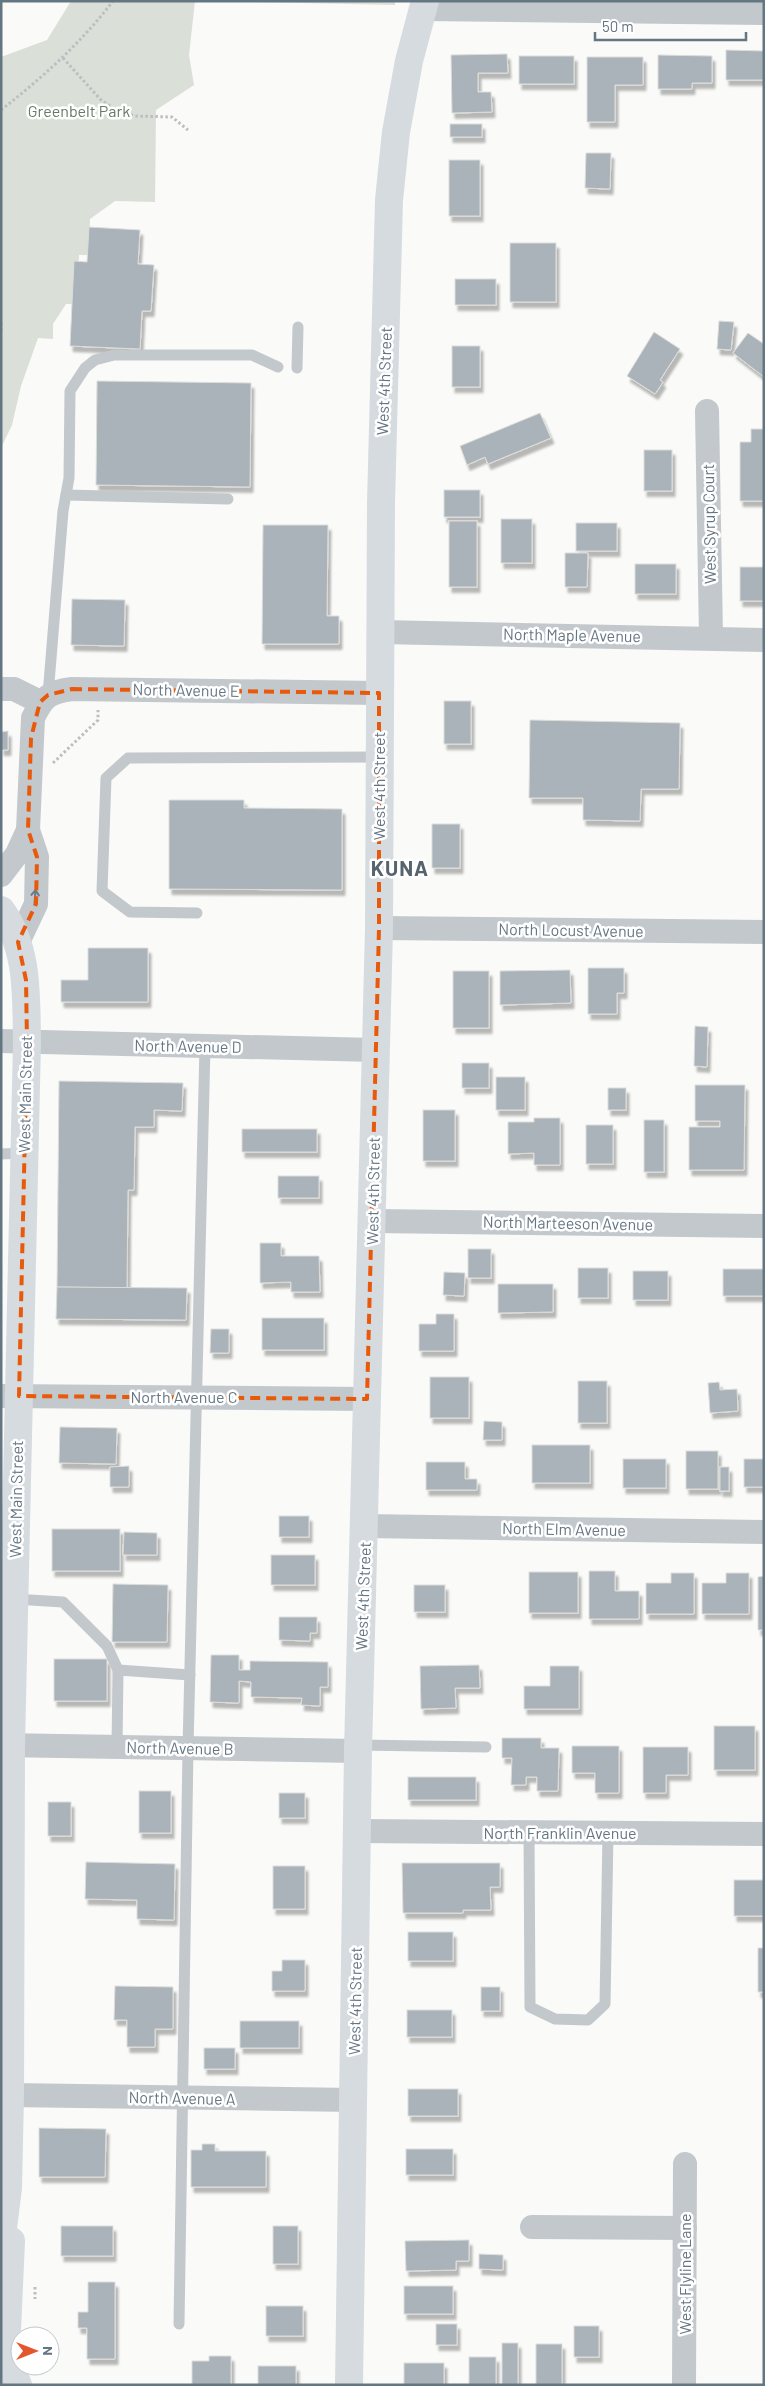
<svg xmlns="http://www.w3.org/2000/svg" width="765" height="2386" font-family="Barlow,sans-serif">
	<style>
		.green { fill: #dadfd7 }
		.building { fill: #aab3b9; stroke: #dcdcda; filter: url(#shadow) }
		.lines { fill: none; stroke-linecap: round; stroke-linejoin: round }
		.path { stroke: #bbbfc2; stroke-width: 3; stroke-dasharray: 2.5 2.5; stroke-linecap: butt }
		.service { stroke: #c3c8cc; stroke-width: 11 }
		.minor { stroke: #c3c8cc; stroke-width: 24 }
		.tertiary { stroke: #c3c8cc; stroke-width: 28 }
		.secondary { stroke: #d6dbdf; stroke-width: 28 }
		.primary { stroke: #d6dbdf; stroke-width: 28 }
		.oneway { stroke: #6a7a87 }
		.marked { fill: none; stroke: #e8590c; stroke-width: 4; stroke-dasharray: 10 6; stroke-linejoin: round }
		.labels { text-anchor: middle; stroke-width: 5; stroke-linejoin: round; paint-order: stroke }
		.park-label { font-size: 16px; fill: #687a64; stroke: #fff }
		.street-label { font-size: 16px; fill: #657683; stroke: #fff }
		.district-label { font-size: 21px; font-weight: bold; letter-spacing: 1px; fill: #57646e; stroke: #fff }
	</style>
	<defs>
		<filter id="shadow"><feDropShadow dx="3" dy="5.5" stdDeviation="1" flood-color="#0004"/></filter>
	</defs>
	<rect width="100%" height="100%" fill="#fafaf8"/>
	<!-- green -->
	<g class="green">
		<polygon points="71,1 195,1 189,55 194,85 156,110 155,202 115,201 90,219 89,255 79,255 78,304 66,304 53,324 53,339 38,338 21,386 12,425 1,448 1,57 47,40"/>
		<polygon points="202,1 395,1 395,5"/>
	</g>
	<!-- building -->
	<g class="building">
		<polygon points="726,50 764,51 764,80 726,80"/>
		<polygon points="507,54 508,73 478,73 478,92 491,92 492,112 452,113 451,55"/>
		<polygon points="658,55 712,56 712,83 692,83 692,89 658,89"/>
		<rect x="519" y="56" width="55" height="28"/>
		<polygon points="587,57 643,57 643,85 615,85 615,122 587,122"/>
		<rect x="450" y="124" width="32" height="13"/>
		<polygon points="586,153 611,153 610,189 585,188"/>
		<rect x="449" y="160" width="31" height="56"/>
		<polygon points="89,227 140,230 138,264 154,265 151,311 142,311 140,349 70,346 74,261 87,262"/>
		<rect x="510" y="243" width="46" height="59"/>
		<rect x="455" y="279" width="41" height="26"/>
		<polygon points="719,321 734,322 731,350 717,349"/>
		<polygon points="654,332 680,349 660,380 663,382 655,394 627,376"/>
		<polygon points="748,333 764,344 764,377 733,353"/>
		<rect x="452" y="346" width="28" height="41"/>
		<polygon points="97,381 251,383 250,487 96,485"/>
		<polygon points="540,413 551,438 488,464 485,457 467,465 460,446"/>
		<polygon points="751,429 764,429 764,501 740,501 740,442 751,442"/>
		<rect x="644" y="450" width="28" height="41"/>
		<rect x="444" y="490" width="36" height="27"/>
		<rect x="501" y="519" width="31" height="44"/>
		<rect x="449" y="521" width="28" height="66"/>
		<rect x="576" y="523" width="41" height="28"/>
		<polygon points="263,525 328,525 327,616 339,616 339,644 262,644"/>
		<polygon points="565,553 588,553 587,587 565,587"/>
		<rect x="635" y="564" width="41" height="30"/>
		<rect x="740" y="567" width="24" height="34"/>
		<polygon points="72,599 125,600 124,646 71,645"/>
		<rect x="444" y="701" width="27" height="43"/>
		<polygon points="530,720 680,723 679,789 641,789 640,821 583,820 583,798 529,798"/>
		<polygon points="8,731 8,750 1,750 1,732"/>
		<polygon points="169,800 244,800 244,808 342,809 342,890 169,889"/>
		<rect x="432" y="824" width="28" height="44"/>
		<polygon points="88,948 148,948 148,1002 61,1002 61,980 88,980"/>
		<polygon points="588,968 624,968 624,993 617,993 617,1014 588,1014"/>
		<polygon points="570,970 571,1003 500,1005 500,971"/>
		<rect x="453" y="971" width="36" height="57"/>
		<polygon points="695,1026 708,1027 707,1067 694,1066"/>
		<rect x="462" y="1063" width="27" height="25"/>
		<rect x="496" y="1077" width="29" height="33"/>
		<polygon points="59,1081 183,1083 182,1111 154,1110 154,1127 135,1127 134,1190 128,1190 127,1288 57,1287"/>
		<polygon points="695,1085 745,1085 744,1170 689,1170 689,1127 720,1127 720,1121 695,1121"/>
		<rect x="608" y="1088" width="18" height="22"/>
		<rect x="423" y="1110" width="32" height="51"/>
		<polygon points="534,1118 560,1118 560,1165 534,1165 534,1153 508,1154 508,1122 534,1122"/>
		<rect x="644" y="1120" width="20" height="52"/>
		<rect x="586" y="1125" width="27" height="39"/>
		<rect x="242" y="1129" width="75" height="23"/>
		<rect x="278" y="1176" width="41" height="22"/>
		<polygon points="260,1243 281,1243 281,1256 319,1256 320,1292 291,1292 291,1282 260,1283"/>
		<rect x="468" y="1249" width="23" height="29"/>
		<rect x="578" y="1268" width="30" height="30"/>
		<rect x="723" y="1269" width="41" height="27"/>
		<rect x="633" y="1271" width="35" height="29"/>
		<polygon points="444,1272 465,1273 464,1296 443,1295"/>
		<polygon points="498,1284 553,1284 553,1312 498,1313"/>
		<polygon points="57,1287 187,1288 186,1320 56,1319"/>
		<polygon points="436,1314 454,1314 454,1351 419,1351 419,1324 436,1324"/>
		<rect x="262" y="1318" width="62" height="32"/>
		<polygon points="211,1329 229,1329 229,1353 210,1353"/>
		<rect x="430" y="1377" width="39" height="41"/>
		<rect x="578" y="1381" width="29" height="42"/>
		<polygon points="719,1382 720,1390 737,1389 738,1411 710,1413 708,1383"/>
		<polygon points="484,1421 502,1422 502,1440 483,1440"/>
		<polygon points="60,1427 117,1428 116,1464 59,1463"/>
		<rect x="532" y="1445" width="58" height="38"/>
		<rect x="686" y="1451" width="32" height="38"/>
		<rect x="623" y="1459" width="43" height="29"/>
		<rect x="744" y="1459" width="20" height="28"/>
		<polygon points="426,1462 465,1462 465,1479 477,1479 477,1490 426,1490"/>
		<polygon points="129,1466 129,1487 110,1487 110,1467"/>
		<rect x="720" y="1467" width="9" height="24"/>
		<rect x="279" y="1516" width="30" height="21"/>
		<rect x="52" y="1529" width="68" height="42"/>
		<polygon points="124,1532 157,1533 157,1555 123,1555"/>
		<rect x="271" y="1555" width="44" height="30"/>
		<polygon points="589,1571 615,1571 615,1591 639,1591 639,1619 589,1619"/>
		<rect x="529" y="1572" width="49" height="41"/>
		<polygon points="671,1573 694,1573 694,1614 646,1614 646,1583 671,1583"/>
		<polygon points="726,1573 749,1573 749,1614 702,1614 702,1583 726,1583"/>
		<polygon points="764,1576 764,1630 758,1630 758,1577"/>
		<polygon points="113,1584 168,1585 167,1642 112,1642"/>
		<rect x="414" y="1585" width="31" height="27"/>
		<polygon points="279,1617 317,1617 317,1633 310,1633 310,1641 279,1640"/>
		<polygon points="211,1655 239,1655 239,1670 250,1670 250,1661 328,1662 328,1687 320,1687 320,1706 301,1705 302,1698 251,1697 251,1682 239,1681 239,1703 210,1702"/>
		<rect x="54" y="1659" width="53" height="42"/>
		<polygon points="479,1665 480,1688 455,1688 456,1708 421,1709 420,1666"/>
		<polygon points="550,1666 579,1666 579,1709 524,1709 524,1686 550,1686"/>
		<rect x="714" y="1726" width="41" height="44"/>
		<polygon points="502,1738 541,1738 541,1748 559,1748 558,1791 537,1791 537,1777 526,1777 526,1785 511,1785 512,1758 502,1758"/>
		<polygon points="572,1746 619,1746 619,1793 595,1793 595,1773 572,1773"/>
		<polygon points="643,1747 688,1747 688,1775 666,1775 666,1793 643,1793"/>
		<rect x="408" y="1777" width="68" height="23"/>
		<rect x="139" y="1791" width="32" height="42"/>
		<rect x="279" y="1793" width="26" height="25"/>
		<rect x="48" y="1802" width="23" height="34"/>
		<polygon points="86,1862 175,1864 174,1920 137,1919 137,1900 85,1899"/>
		<polygon points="402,1863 500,1863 500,1887 490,1887 491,1910 463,1910 463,1913 403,1913"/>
		<rect x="273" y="1866" width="32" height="43"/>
		<rect x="734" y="1880" width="30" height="36"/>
		<rect x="408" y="1932" width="45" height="29"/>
		<rect x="758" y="1948" width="6" height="44"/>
		<polygon points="282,1960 305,1960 305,1991 272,1991 272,1971 282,1971"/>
		<polygon points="115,1986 173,1987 173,2029 155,2029 155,2047 127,2047 127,2020 114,2020"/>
		<rect x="481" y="1987" width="19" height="24"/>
		<rect x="407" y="2010" width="45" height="27"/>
		<rect x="240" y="2021" width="59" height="27"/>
		<rect x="204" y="2048" width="31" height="21"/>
		<rect x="408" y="2089" width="50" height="27"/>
		<polygon points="39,2128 106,2129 105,2177 39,2177"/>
		<polygon points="202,2144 215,2144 215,2151 266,2151 266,2187 191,2187 191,2150 202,2150"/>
		<rect x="406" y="2149" width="47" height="26"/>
		<rect x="61" y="2226" width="52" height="30"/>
		<rect x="273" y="2226" width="25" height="38"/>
		<polygon points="469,2240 469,2261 456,2261 456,2270 406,2271 405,2241"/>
		<polygon points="479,2254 503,2255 503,2270 479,2269"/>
		<polygon points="88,2282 115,2282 115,2359 87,2359 87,2328 78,2328 78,2312 88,2312"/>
		<rect x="404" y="2286" width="49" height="28"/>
		<rect x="266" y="2306" width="37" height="30"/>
		<rect x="436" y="2324" width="21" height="21"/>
		<rect x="574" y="2326" width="25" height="31"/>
		<rect x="502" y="2343" width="16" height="42"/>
		<rect x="536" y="2344" width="26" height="41"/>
		<polygon points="209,2356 231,2356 231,2385 192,2385 192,2361 209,2361"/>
		<rect x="469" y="2357" width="27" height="28"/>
		<rect x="404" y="2363" width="40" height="22"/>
		<rect x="258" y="2366" width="38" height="19"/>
	</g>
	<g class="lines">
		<!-- path -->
		<g class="path">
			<polyline points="63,58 101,100 118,111 135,116 172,117 188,130"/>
			<path d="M1,110C42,78 81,43 113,1"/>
			<polyline points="1,323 1,330"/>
			<polyline points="53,763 98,720 98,710"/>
			<polyline points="35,2287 35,2299"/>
		</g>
		<!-- service -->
		<g class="service">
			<polyline points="297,368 298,327"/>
			<polyline points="66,495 228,499"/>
			<polyline points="48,695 63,511 69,478 70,391 85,368 95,360 114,355 252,355 278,367"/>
			<polyline points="197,913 130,912 102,891 106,778 128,758 379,757"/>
			<polyline points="1,1154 24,1153"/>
			<polyline points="14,1599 63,1602 107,1646 118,1670 117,1747"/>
			<polyline points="118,1670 190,1675"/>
			<polyline points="358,1745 486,1747"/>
			<polyline points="529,1832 530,2007 555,2019 588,2020 605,2004 608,1833"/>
			<polyline points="179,2324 188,1748 205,1046"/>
		</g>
		<!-- minor -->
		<g class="minor">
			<polyline points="707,411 711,637"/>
			<polyline points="380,632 764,640"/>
			<polyline points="1,689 14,689 40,702"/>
			<path d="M28,830L33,718C43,697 49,692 72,689L379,693"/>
			<polyline points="1,875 17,854 28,830 37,857 36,904 18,942"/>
			<polyline points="379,928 764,932"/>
			<polyline points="1,1041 375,1050"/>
			<polyline points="373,1221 764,1226"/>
			<polyline points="1,1396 367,1399"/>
			<polyline points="365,1526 764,1532"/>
			<polyline points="1,1745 358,1751"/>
			<polyline points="357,1831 764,1834"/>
			<polyline points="10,2095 353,2100"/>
			<polyline points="532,2227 685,2228"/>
			<polyline points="684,2385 685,2164"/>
		</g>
		<!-- tertiary -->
		<polyline class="tertiary" points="424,7 764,11"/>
		<!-- secondary -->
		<g class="secondary">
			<path d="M1,910C29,949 26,997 27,1042L11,1745L10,2095L8,2188L2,2236"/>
			<polyline points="2,2236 11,2241 7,2330 9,2363"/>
			<polyline points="349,2385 358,1751 379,928 381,503 389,200 396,132 409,61 425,1"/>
		</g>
		<!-- primary -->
		<polyline class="primary" points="1,2355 9,2363 18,2385"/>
	</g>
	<!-- one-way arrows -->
	<defs><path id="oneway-shaft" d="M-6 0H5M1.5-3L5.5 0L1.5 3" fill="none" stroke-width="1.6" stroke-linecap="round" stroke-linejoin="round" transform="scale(1.25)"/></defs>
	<use class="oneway" href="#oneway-shaft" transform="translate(35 897) rotate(-86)"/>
	<!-- marked area -->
	<path class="marked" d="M72,689L379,693V928L367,1399L19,1396L27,1042L26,980L18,942L36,904L37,857L28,830L31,738L40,702L48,695Z"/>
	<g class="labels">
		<!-- park labels -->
		<g class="park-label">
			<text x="79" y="117">Greenbelt Park</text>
		</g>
		<!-- street labels -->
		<g class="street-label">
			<text transform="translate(384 381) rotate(-88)" y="6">West 4th Street</text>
			<text transform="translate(709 524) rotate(-91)" y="6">West Syrup Court</text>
			<text transform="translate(572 635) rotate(1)" y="6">North Maple Avenue</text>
			<text transform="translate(186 690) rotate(1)" y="6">North Avenue E</text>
			<text transform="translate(379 786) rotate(-90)" y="6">West 4th Street</text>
			<text transform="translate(571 930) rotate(1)" y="6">North Locust Avenue</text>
			<text transform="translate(188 1046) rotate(1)" y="6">North Avenue D</text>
			<text transform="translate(25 1094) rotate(-89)" y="6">West Main Street</text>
			<text transform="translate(373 1191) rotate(-89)" y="6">West 4th Street</text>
			<text transform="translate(568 1223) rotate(1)" y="6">North Marteeson Avenue</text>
			<text x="184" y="1403">North Avenue C</text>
			<text transform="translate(16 1499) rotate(-89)" y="6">West Main Street</text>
			<text transform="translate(564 1529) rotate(1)" y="6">North Elm Avenue</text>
			<text transform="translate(363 1596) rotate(-88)" y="6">West 4th Street</text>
			<text transform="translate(180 1748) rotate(1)" y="6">North Avenue B</text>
			<text x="560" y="1839">North Franklin Avenue</text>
			<text transform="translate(355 2001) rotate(-89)" y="6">West 4th Street</text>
			<text transform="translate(182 2098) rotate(1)" y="6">North Avenue A</text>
			<text transform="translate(685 2274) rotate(-90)" y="6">West Flyline Lane</text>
		</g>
		<!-- district labels -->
		<g class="district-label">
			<text x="400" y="876">KUNA</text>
		</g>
	</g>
	<!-- border -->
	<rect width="765" height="2386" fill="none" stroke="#657683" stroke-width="5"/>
	<!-- north arrow -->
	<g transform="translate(35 2351) rotate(90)"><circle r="24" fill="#ffffff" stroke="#c1c8cd"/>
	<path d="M0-4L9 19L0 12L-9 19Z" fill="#e4572e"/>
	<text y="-8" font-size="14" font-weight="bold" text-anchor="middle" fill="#657683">N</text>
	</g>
	<!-- scale -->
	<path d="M595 32v8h151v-8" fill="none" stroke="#657683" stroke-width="2.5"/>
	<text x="602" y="32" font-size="15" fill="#657683" stroke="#ffffff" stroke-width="4" paint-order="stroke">50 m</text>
</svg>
